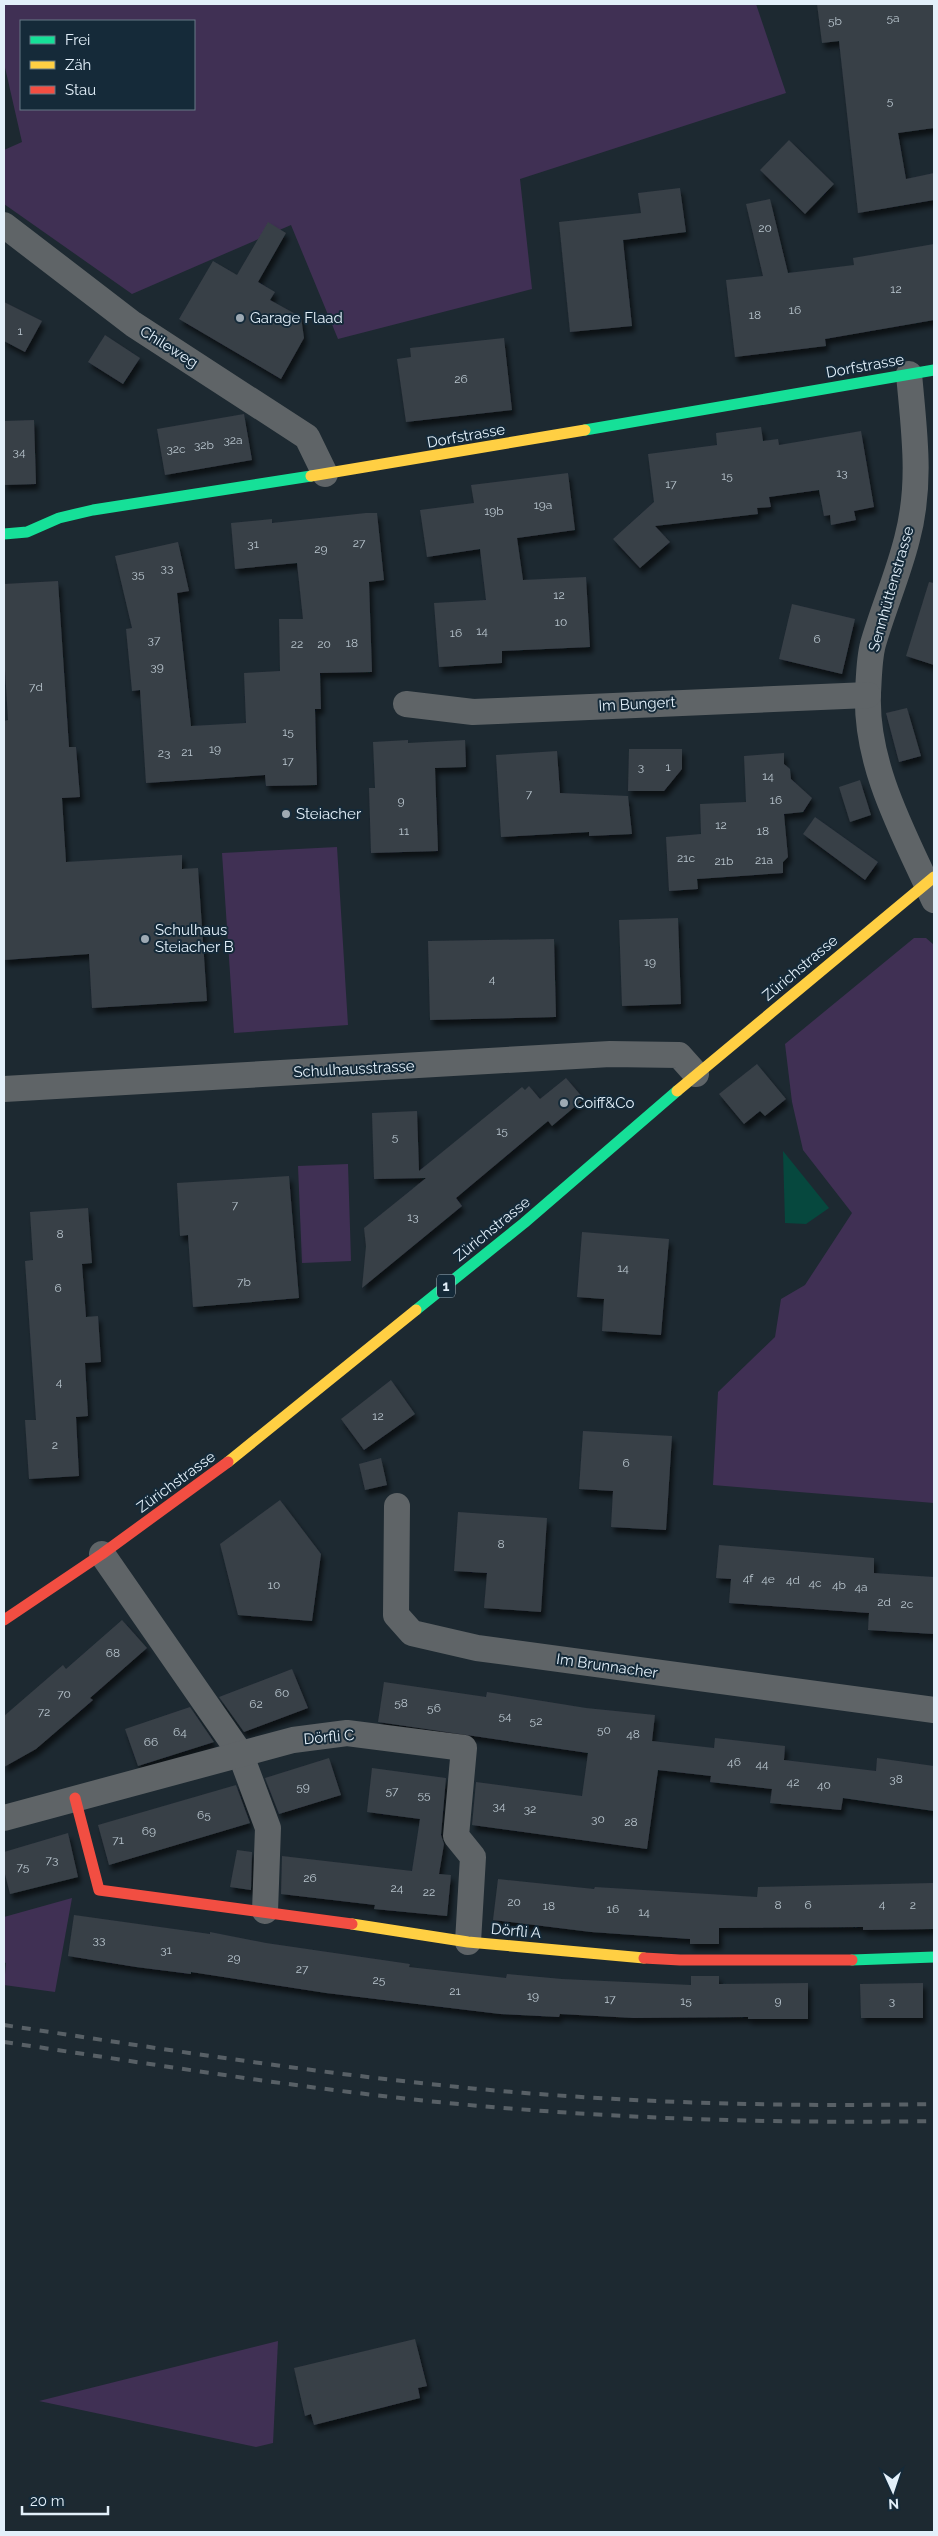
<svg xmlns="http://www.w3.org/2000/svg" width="938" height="2536" font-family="Raleway,sans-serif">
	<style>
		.green { fill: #403054; fill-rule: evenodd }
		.water { fill: #06483e }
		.building { fill: #383f47; filter: url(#shadow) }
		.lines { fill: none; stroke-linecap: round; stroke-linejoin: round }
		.street { stroke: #5f6467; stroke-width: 26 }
		.fast { stroke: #16e098; stroke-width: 11 }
		.slow { stroke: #ffcf43; stroke-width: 11 }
		.jam { stroke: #f24e42; stroke-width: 11 }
		.rail { stroke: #586066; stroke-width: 4; stroke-dasharray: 9 9; stroke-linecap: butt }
		.poi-dot { fill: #9eaab4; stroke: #152a39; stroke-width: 2 }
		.labels { text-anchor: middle; stroke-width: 4; stroke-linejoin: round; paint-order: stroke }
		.number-label { font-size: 12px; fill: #b8c4cd }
		.shield { fill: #152a39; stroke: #a5b5c0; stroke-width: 1 }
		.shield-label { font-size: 14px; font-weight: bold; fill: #e3f0fa }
		.poi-label { font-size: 15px; fill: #e3f0fa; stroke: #152a39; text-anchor: start }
		.street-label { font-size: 15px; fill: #e3f0fa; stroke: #152a39 }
	</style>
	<defs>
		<filter id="shadow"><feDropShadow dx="3" dy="5.5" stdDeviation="2.5" flood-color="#0009"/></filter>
	</defs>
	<rect width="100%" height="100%" fill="#1d2931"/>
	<!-- green -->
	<g class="green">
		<path d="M4,4H756L786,93L520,179L532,289L338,339L291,225L132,294L4,204V150L22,142L4,63ZM21,21H194V109H21Z"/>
		<polygon points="337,847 348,1025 234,1033 222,853"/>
		<polygon points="914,938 926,938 934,945 934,1503 713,1485 718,1392 775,1337 781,1299 805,1285 852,1213 803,1150 792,1102 785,1044"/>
		<polygon points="348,1164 351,1261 302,1263 298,1166"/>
		<polygon points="72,1898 55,1992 4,1985 6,1963 4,1962 4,1917"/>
		<polygon points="278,2341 273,2443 256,2447 39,2401"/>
	</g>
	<!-- water -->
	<polygon class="water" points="783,1151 829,1208 806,1224 785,1223"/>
	<!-- building -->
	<g class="building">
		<polygon points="817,4 934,4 934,128 898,133 906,179 934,173 934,200 858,213 839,41 822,43"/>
		<polygon points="789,140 834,184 805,214 760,170"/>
		<polygon points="680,188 686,232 623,240 632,326 570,332 559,222 641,213 638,193"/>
		<polygon points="770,199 788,273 854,265 853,258 934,244 934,320 825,339 826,346 735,357 726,280 763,276 746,204"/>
		<polygon points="268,222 286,233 258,282 275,292 270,300 301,317 304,338 281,379 179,319 213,261 237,275"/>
		<polygon points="4,302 42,321 25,352 4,341"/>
		<polygon points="105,335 140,358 123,384 88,362"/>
		<polygon points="504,338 512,410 406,422 397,359 411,357 410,348"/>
		<polygon points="244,414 252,460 165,475 157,429"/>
		<polygon points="34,420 36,484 4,485 4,421"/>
		<polygon points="761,427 763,441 778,439 779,445 861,431 874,507 854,511 856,520 831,525 830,515 824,516 819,490 769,497 771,507 757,508 758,514 655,526 670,542 640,568 613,539 654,502 648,454 717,445 716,433"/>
		<polygon points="568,473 575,530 517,538 523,580 586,577 590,647 502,651 502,663 439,667 434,603 486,600 480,549 427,557 420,510 474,503 471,485"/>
		<polygon points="366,513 377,513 384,580 369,582 372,672 320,673 321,709 315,709 317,785 266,786 265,775 146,783 140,690 132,691 126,629 132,628 115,556 178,542 189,591 177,593 191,726 246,723 244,673 280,671 279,619 303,619 297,563 235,569 231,523 272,519 272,523"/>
		<polygon points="58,581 69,747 76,747 80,797 62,798 66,862 182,855 182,869 198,868 207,1001 92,1008 89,954 4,960 4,721 8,720 4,653 4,584"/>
		<polygon points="929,582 934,583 934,665 906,656"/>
		<polygon points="792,604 855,619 842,674 779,659"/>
		<polygon points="907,708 921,756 899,762 886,713"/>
		<polygon points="408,740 408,743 465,740 466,767 435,768 438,851 371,853 369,788 375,788 373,742"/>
		<polygon points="629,749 682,749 682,769 664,791 628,791"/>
		<polygon points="557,751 560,793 628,796 632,834 589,836 589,832 501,837 496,755"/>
		<polygon points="784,753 784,764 790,769 791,779 812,798 803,812 784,814 788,857 783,862 783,873 697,879 698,889 669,891 666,837 701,834 700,804 746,802 744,756"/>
		<polygon points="860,780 871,815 850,822 839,787"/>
		<polygon points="815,817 878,862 865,880 803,834"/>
		<polygon points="678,918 681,1004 622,1006 619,920"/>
		<polygon points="554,939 556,1017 430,1020 428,941"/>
		<polygon points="757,1064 786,1099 765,1116 760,1111 744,1124 719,1094"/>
		<polygon points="566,1078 584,1099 552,1126 548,1121 456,1198 462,1206 362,1288 366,1246 364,1228 426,1178 374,1179 372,1113 417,1111 419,1171 522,1087 525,1090 529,1086 540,1099"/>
		<polygon points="289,1176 299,1298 193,1307 188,1235 180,1236 177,1183"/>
		<polygon points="88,1208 92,1263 82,1264 86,1317 98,1316 101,1362 85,1363 88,1416 76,1417 79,1476 29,1479 25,1420 36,1420 25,1261 33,1260 30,1212"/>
		<polygon points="582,1232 669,1239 661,1335 602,1331 604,1299 577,1297"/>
		<polygon points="391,1380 415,1414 364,1450 341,1419"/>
		<polygon points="583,1431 672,1436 666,1530 611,1527 613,1491 579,1489"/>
		<polygon points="381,1458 387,1485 365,1490 359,1464"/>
		<polygon points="280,1500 321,1554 312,1621 238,1615 220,1544"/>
		<polygon points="458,1512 547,1518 541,1612 484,1608 487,1573 454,1571"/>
		<polygon points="719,1545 874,1558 874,1573 934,1577 934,1634 868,1630 869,1613 729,1603 731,1579 716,1578"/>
		<polygon points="122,1620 147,1648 90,1698 93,1700 36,1749 4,1767 4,1716 63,1665 66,1669"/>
		<polygon points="292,1669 308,1708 244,1732 219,1697"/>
		<polygon points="384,1682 486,1697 487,1692 586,1708 655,1715 652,1741 714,1748 715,1738 785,1746 784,1760 876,1771 877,1758 934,1766 934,1811 843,1798 841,1810 770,1803 772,1789 710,1782 711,1776 658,1770 647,1849 472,1825 476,1782 582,1796 588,1753 378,1722"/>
		<polygon points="190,1707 214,1742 138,1766 125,1729"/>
		<polygon points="329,1758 341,1795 279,1814 265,1778"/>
		<polygon points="372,1768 446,1778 441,1835 444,1844 439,1874 451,1875 447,1916 374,1909 375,1905 281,1894 282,1856 412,1871 420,1819 367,1812"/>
		<polygon points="236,1785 250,1823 109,1865 98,1825"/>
		<polygon points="68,1833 78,1877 10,1894 4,1870 4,1852"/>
		<polygon points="237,1850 252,1852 251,1890 230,1887"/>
		<polygon points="498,1879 594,1889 595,1887 757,1897 758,1887 933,1883 934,1929 863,1930 863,1927 719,1928 719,1944 690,1944 690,1939 591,1932 493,1920"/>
		<polygon points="74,1915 210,1934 210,1932 266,1943 410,1964 409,1967 506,1978 507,1974 562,1979 691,1985 691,1976 719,1976 719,1984 808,1983 808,2019 748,2019 748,2017 634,2018 560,2014 559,2017 500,2014 326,1993 191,1972 191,1974 136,1967 68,1956"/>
		<polygon points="923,1983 923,2018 861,2018 860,1984"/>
		<polygon points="415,2339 427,2386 418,2388 420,2398 314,2425 311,2414 305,2416 294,2368"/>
	</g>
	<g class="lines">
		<!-- street -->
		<g class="street">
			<polyline points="4,225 133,324 307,437 325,474"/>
			<path d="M909,374C914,431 922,483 907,539C898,575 883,609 873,644C869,659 869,677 868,693C865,766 905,836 934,900"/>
			<polyline points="406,704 473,712 868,695"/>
			<polyline points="4,1089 610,1054 679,1055 696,1074"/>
			<polyline points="397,1506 396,1615 412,1633 477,1648 934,1710"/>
			<polyline points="102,1554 240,1753 268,1828 265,1911"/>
			<polyline points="4,1818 293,1740 347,1733 464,1748 456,1836 473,1857 468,1942"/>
		</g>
		<!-- fast -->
		<g class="fast">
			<polyline points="585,430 934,370"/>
			<polyline points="4,534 27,532 59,518 93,510 311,476"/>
			<polyline points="416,1310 524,1223 677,1091"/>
			<polyline points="852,1960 934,1957"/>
		</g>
		<!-- slow -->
		<g class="slow">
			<polyline points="311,476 585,430"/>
			<polyline points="677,1091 934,877"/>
			<polyline points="228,1462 416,1310"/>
			<polyline points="352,1924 468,1942 644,1958"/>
		</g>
		<!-- jam -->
		<g class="jam">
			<polyline points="4,1620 102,1554 228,1462"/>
			<polyline points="75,1798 99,1890 352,1924"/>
			<polyline points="644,1958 680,1960 852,1960"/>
		</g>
		<!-- rail -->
		<g class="rail">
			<path d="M4,2025C162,2049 320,2074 479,2089C630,2103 782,2107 934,2104"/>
			<path d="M4,2042C145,2063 286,2086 427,2101C596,2118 765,2124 934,2121"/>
		</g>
	</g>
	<!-- markers -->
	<g class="poi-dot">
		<circle cx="240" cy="318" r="5"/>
		<circle cx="286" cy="814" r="5"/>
		<circle cx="145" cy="939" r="5"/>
		<circle cx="564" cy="1103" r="5"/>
	</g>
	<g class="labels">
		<!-- number labels -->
		<g class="number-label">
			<text x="893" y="22">5a</text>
			<text x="835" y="25">5b</text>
			<text x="890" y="105">5</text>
			<text x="765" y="232">20</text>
			<text x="896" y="293">12</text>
			<text x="795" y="314">16</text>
			<text x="755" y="319">18</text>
			<text x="20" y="335">1</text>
			<text x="461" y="383">26</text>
			<text x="233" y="444">32a</text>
			<text x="204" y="449">32b</text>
			<text x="176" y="453">32c</text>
			<text x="19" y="456">34</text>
			<text x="842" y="477">13</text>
			<text x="727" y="480">15</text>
			<text x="671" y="488">17</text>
			<text x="543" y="509">19a</text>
			<text x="494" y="515">19b</text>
			<text x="359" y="547">27</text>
			<text x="253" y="548">31</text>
			<text x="321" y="553">29</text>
			<text x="167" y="572">33</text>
			<text x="138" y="578">35</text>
			<text x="559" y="599">12</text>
			<text x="561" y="626">10</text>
			<text x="482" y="635">14</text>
			<text x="456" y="637">16</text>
			<text x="817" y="643">6</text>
			<text x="154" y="644">37</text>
			<text x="352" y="647">18</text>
			<text x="297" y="648">22</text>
			<text x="324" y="648">20</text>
			<text x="157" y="671">39</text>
			<text x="36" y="691">7d</text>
			<text x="288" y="736">15</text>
			<text x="215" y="753">19</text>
			<text x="187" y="756">21</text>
			<text x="164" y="757">23</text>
			<text x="288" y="765">17</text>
			<text x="641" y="771">3</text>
			<text x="668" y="771">1</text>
			<text x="768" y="780">14</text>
			<text x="529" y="798">7</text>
			<text x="776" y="804">16</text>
			<text x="401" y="805">9</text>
			<text x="721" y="829">12</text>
			<text x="404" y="835">11</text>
			<text x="763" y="835">18</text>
			<text x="686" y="862">21c</text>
			<text x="764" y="864">21a</text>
			<text x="724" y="865">21b</text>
			<text x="650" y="966">19</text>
			<text x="492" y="983">4</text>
			<text x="502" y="1135">15</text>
			<text x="395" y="1141">5</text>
			<text x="235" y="1209">7</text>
			<text x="413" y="1221">13</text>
			<text x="60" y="1238">8</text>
			<text x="623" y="1272">14</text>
			<text x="244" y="1286">7b</text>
			<text x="58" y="1292">6</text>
			<text x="59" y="1386">4</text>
			<text x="378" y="1420">12</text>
			<text x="55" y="1449">2</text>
			<text x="626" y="1467">6</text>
			<text x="501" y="1548">8</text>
			<text x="748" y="1582">4f</text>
			<text x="768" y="1583">4e</text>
			<text x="793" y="1584">4d</text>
			<text x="815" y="1587">4c</text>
			<text x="274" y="1589">10</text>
			<text x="839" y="1589">4b</text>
			<text x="861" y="1591">4a</text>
			<text x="884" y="1606">2d</text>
			<text x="907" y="1608">2c</text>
			<text x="113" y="1657">68</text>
			<text x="282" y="1697">60</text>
			<text x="64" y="1698">70</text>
			<text x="401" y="1707">58</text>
			<text x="256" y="1708">62</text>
			<text x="434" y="1712">56</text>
			<text x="44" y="1716">72</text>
			<text x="505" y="1720">54</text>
			<text x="536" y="1725">52</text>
			<text x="604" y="1734">50</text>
			<text x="180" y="1736">64</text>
			<text x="633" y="1738">48</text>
			<text x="151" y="1746">66</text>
			<text x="734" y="1766">46</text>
			<text x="762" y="1768">44</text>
			<text x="896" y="1783">38</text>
			<text x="793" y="1786">42</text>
			<text x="824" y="1789">40</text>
			<text x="303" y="1791">59</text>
			<text x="392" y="1795">57</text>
			<text x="424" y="1799">55</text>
			<text x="499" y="1810">34</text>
			<text x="530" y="1813">32</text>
			<text x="204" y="1819">65</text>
			<text x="598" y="1823">30</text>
			<text x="631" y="1826">28</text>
			<text x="149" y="1835">69</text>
			<text x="118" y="1844">71</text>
			<text x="52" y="1864">73</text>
			<text x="23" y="1871">75</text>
			<text x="310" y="1882">26</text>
			<text x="397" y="1892">24</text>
			<text x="429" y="1896">22</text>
			<text x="514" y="1906">20</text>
			<text x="882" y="1908">4</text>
			<text x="778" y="1909">8</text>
			<text x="808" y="1909">6</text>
			<text x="913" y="1909">2</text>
			<text x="549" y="1910">18</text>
			<text x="613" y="1913">16</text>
			<text x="644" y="1916">14</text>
			<text x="99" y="1944">33</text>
			<text x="166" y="1954">31</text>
			<text x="234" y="1962">29</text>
			<text x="302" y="1973">27</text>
			<text x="379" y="1984">25</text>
			<text x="455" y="1995">21</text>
			<text x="533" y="2000">19</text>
			<text x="610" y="2003">17</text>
			<text x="686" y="2005">15</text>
			<text x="778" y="2005">9</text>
			<text x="892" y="2005">3</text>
		</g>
		<!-- shield labels -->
		<rect class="shield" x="437" y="1274.5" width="18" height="23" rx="4"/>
		<g class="shield-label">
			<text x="446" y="1291">1</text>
		</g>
		<!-- poi labels -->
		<g class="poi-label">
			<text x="250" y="323">Garage Flaad</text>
			<text x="296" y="819">Steiacher</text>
			<text x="155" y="935">Schulhaus<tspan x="155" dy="17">Steiacher B</tspan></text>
			<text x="574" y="1108">Coiff&amp;Co</text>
		</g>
		<!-- street labels -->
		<g class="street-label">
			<text transform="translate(169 347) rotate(32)" y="5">Chileweg</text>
			<text transform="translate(865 366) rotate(-10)" y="5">Dorfstrasse</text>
			<text transform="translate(466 436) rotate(-10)" y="5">Dorfstrasse</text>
			<text transform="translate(891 589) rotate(-74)" y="5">Sennhüttenstrasse</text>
			<text transform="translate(637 704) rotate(-3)" y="5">Im Bungert</text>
			<text transform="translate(800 968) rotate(-40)" y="5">Zürichstrasse</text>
			<text transform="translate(354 1069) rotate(-3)" y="5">Schulhausstrasse</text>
			<text transform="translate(492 1229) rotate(-39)" y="5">Zürichstrasse</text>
			<text transform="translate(176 1482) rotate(-36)" y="5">Zürichstrasse</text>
			<text transform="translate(607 1666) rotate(8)" y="5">Im Brunnacher</text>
			<text transform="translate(329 1737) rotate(-5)" y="5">Dörfli C</text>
			<text transform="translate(516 1931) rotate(5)" y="5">Dörfli A</text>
		</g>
	</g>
	<!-- border -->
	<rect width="938" height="2536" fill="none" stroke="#e3f0fa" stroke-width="10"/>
	<!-- legend -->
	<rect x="20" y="20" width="175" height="90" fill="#152a39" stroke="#677986"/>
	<rect x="30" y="36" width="25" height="8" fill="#16e098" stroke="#677986"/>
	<text x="65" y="45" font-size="15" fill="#e3f0fa">Frei</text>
	<rect x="30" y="61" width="25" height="8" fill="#ffcf43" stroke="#677986"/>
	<text x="65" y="70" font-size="15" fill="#e3f0fa">Zäh</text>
	<rect x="30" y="86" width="25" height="8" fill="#f24e42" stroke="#677986"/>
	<text x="65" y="95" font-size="15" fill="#e3f0fa">Stau</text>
	<!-- north arrow -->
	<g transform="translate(893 2491) rotate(177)" stroke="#152a39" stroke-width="4" paint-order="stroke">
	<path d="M0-4L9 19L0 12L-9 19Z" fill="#e3f0fa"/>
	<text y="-8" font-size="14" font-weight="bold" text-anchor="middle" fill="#e3f0fa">N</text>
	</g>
	<!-- scale -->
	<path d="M22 2506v8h86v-8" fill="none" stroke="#e3f0fa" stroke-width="2.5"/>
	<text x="30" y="2506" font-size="15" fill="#e3f0fa" stroke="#152a39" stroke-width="4" paint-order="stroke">20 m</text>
</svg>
